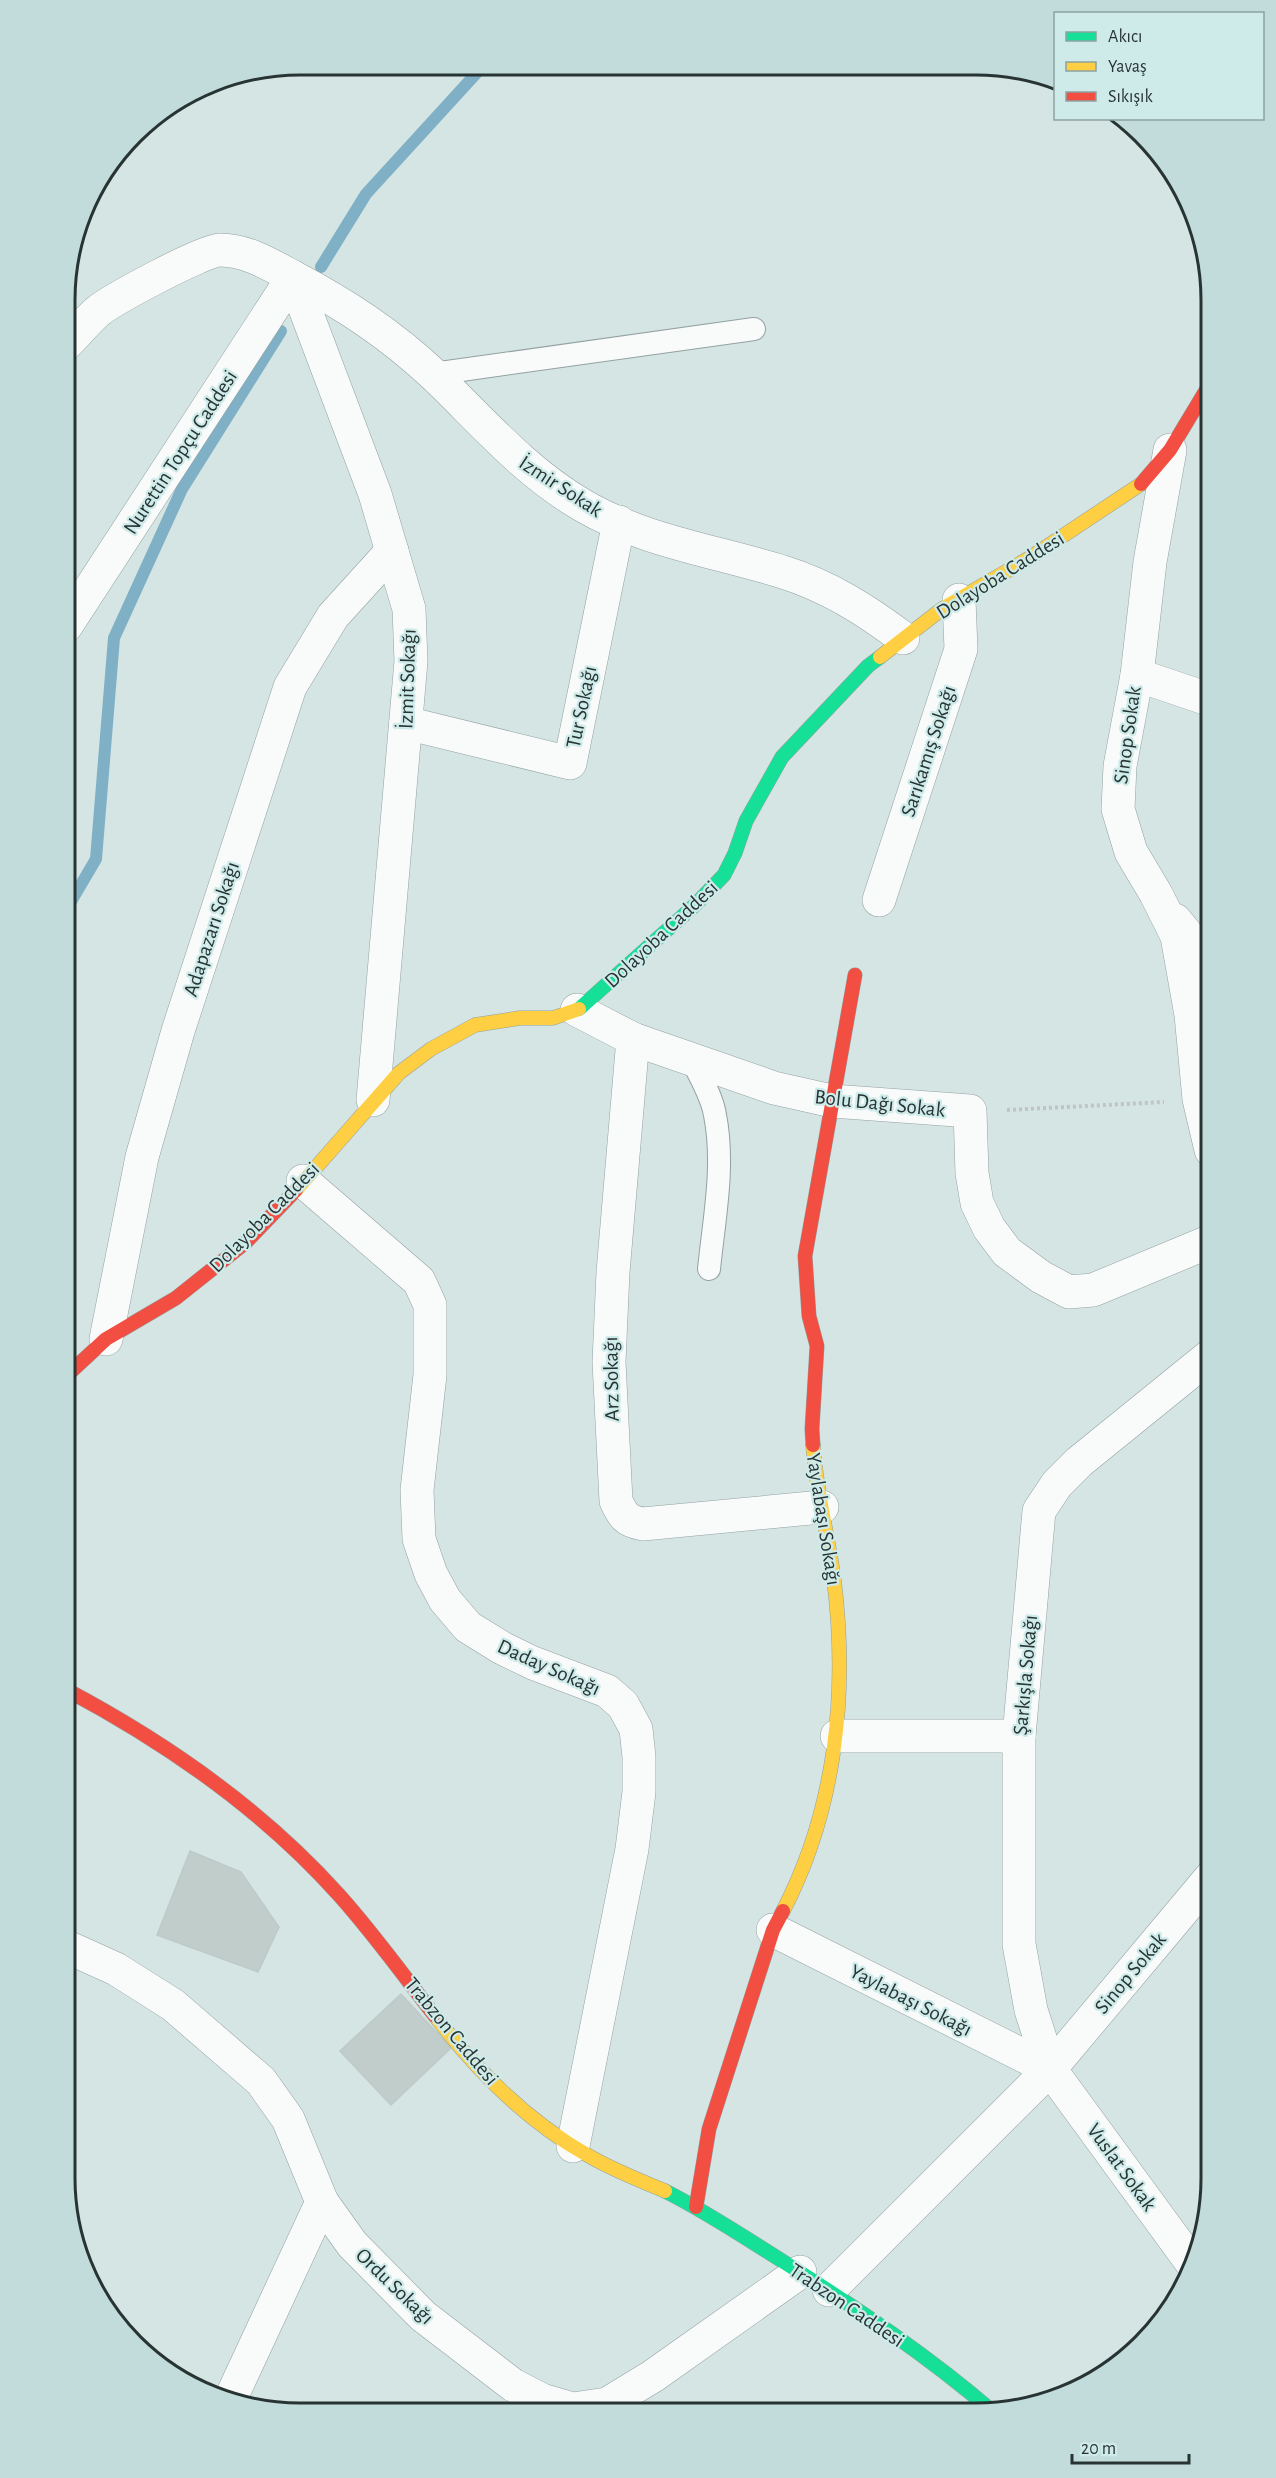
<svg xmlns="http://www.w3.org/2000/svg" width="1276" height="2478" font-family="'Alegreya Sans',sans-serif">
	<style>
		.lines { fill: none; stroke-linecap: round; stroke-linejoin: round }
		.stream { stroke: #80b0c6; stroke-width: 12 }
		.building { fill: #c0cdcb; stroke: #bdcac8; stroke-width: 1.5 }
		.lane-casing { stroke: #94a1a0; stroke-width: 24 }
		.street-casing { stroke: #94a1a0; stroke-width: 34 }
		.fast-casing { stroke: #94a1a0; stroke-width: 15 }
		.slow-casing { stroke: #94a1a0; stroke-width: 15 }
		.jam-casing { stroke: #94a1a0; stroke-width: 15 }
		.path { stroke: #bfc5c5; stroke-width: 4; stroke-dasharray: 3 3; stroke-linecap: butt }
		.lane { stroke: #f9fbfb; stroke-width: 22 }
		.street { stroke: #f9fbfb; stroke-width: 33 }
		.fast { stroke: #16e098; stroke-width: 14 }
		.slow { stroke: #ffcf43; stroke-width: 14 }
		.jam { stroke: #f24e42; stroke-width: 14 }
		.labels { text-anchor: middle; stroke-width: 4.5; stroke-linejoin: round; paint-order: stroke }
		.street-label { font-size: 21px; fill: #283433; stroke: #ceebea }
		.rim { fill: none; stroke: #283433; stroke-width: 3 }
	</style>
	<rect width="100%" height="100%" fill="#d4e5e4"/>
	<g class="lines">
		<!-- stream -->
		<g class="stream">
			<polyline points="321,267 366,194 483,66"/>
			<polyline points="66,910 96,859 114,638 182,489 281,331"/>
		</g>
	</g>
	<!-- building -->
	<g class="building">
		<polygon points="190,1851 241,1872 279,1927 258,1972 157,1935"/>
		<polygon points="401,1994 451,2048 391,2105 340,2051"/>
	</g>
	<g class="lines">
		<defs>
			<g id="lane">
				<polyline points="433,374 754,329"/>
				<path d="M692,1060C700,1077 712,1096 715,1115C725,1166 714,1219 709,1269"/>
			</g>
			<g id="street">
				<polyline points="293,277 375,494 409,609 411,661 373,1100"/>
				<path d="M66,344C77,333 86,322 97,312C111,300 204,250 220,250C247,250 271,265 293,277C346,305 390,334 434,375C482,421 524,471 582,505C643,541 716,551 783,572C828,586 866,610 903,638"/>
				<polyline points="1170,450 1150,562 1137,675 1120,766 1118,809 1131,852 1156,894 1177,936 1191,1015 1199,1099 1211,1150"/>
				<polyline points="66,626 293,277"/>
				<polyline points="1137,675 1211,700"/>
				<polyline points="406,723 570,763 619,522"/>
				<polyline points="879,900 961,649 959,600"/>
				<polyline points="1175,920 1211,964"/>
				<polyline points="577,1010 633,1039 774,1088 832,1101 970,1111 972,1173 977,1203 989,1228 1007,1252 1041,1277 1069,1292 1093,1290 1211,1241"/>
				<path d="M633,1039L613,1272L609,1362L616,1501C623,1516 626,1521 643,1524L822,1507"/>
				<polyline points="303,1181 419,1281 430,1305 430,1375 417,1490 419,1539 431,1574 445,1600 468,1627 502,1648 533,1663 607,1691 623,1705 636,1729 639,1757 639,1792 632,1849 573,2146"/>
				<polyline points="106,1339 142,1157 178,1031 290,687 333,616 392,551"/>
				<polyline points="837,1736 1019,1736"/>
				<polyline points="773,1930 1050,2069"/>
				<polyline points="65,1946 116,1969 173,2005 261,2081 288,2119 322,2202 352,2244 423,2316 513,2385 542,2400 573,2409 607,2404 653,2376 800,2272"/>
				<polyline points="1194,2266 1050,2069 1031,2010 1019,1944 1019,1736 1039,1511 1057,1484 1079,1462 1211,1355"/>
				<polyline points="829,2290 1050,2069 1211,1877"/>
				<polyline points="230,2400 322,2202"/>
			</g>
			<g id="fast">
				<polyline points="579,1009 695,905 724,875 735,853 746,821 782,757 868,666 880,657"/>
				<path d="M665,2191C707,2212 747,2239 787,2264C858,2309 928,2356 992,2411"/>
			</g>
			<g id="slow">
				<polyline points="880,657 942,609 1031,557 1141,484"/>
				<polyline points="296,1190 399,1073 431,1049 475,1025 520,1018 553,1018 579,1009"/>
				<path d="M783,1911C836,1809 848,1693 834,1580C828,1535 816,1491 813,1445"/>
				<path d="M435,2016C477,2071 528,2122 589,2156C613,2170 639,2180 665,2191"/>
			</g>
			<g id="jam">
				<polyline points="1141,484 1170,450 1211,382"/>
				<polyline points="65,1377 106,1339 176,1298 245,1243 296,1190"/>
				<polyline points="813,1445 812,1429 817,1346 809,1316 805,1256 855,975"/>
				<path d="M65,1689C167,1743 262,1809 339,1895C374,1934 404,1976 435,2016"/>
				<polyline points="696,2207 709,2129 773,1930 783,1911"/>
			</g>
		</defs>
		<!-- lane casing -->
		<use href="#lane" class="lane-casing"/>
		<!-- street casing -->
		<use href="#street" class="street-casing"/>
		<!-- fast casing -->
		<use href="#fast" class="fast-casing"/>
		<!-- slow casing -->
		<use href="#slow" class="slow-casing"/>
		<!-- jam casing -->
		<use href="#jam" class="jam-casing"/>
		<!-- path -->
		<polyline class="path" points="1007,1110 1164,1102"/>
		<!-- lane -->
		<use href="#lane" class="lane"/>
		<!-- street -->
		<use href="#street" class="street"/>
		<!-- fast -->
		<use href="#fast" class="fast"/>
		<!-- slow -->
		<use href="#slow" class="slow"/>
		<!-- jam -->
		<use href="#jam" class="jam"/>
	</g>
	<g class="labels">
		<!-- street labels -->
		<g class="street-label">
			<text transform="translate(180 452) rotate(-57)" y="7">Nurettin Topçu Caddesi</text>
			<text transform="translate(561 486) rotate(33)" y="7">İzmir Sokak</text>
			<text transform="translate(1000 575) rotate(-32)" y="7">Dolayoba Caddesi</text>
			<text transform="translate(407 679) rotate(-88)" y="7">İzmit Sokağı</text>
			<text transform="translate(581 707) rotate(-78)" y="7">Tur Sokağı</text>
			<text transform="translate(1127 735) rotate(-82)" y="7">Sinop Sokak</text>
			<text transform="translate(928 751) rotate(-72)" y="7">Sarıkamış Sokağı</text>
			<text transform="translate(211 929) rotate(-72)" y="7">Adapazarı Sokağı</text>
			<text transform="translate(661 934) rotate(-43)" y="7">Dolayoba Caddesi</text>
			<text transform="translate(880 1103) rotate(6)" y="7">Bolu Dağı Sokak</text>
			<text transform="translate(264 1217) rotate(-45)" y="7">Dolayoba Caddesi</text>
			<text transform="translate(611 1379) rotate(-91)" y="7">Arz Sokağı</text>
			<text transform="translate(824 1519) rotate(81)" y="7">Yaylabaşı Sokağı</text>
			<text transform="translate(549 1667) rotate(24)" y="7">Daday Sokağı</text>
			<text transform="translate(1025 1675) rotate(-85)" y="7">Şarkışla Sokağı</text>
			<text transform="translate(1130 1973) rotate(-50)" y="7">Sinop Sokak</text>
			<text transform="translate(911 2000) rotate(27)" y="7">Yaylabaşı Sokağı</text>
			<text transform="translate(452 2031) rotate(50)" y="7">Trabzon Caddesi</text>
			<text transform="translate(1122 2167) rotate(54)" y="7">Vuslat Sokak</text>
			<text transform="translate(395 2286) rotate(44)" y="7">Ordu Sokağı</text>
			<text transform="translate(847 2305) rotate(34)" y="7">Trabzon Caddesi</text>
		</g>
	</g>
	<!-- crop -->
	<path d="M0 0H1276V2478H0ZM300 75H976A225 225 0 0 1 1201 300V2178A225 225 0 0 1 976 2403H300A225 225 0 0 1 75 2178V300A225 225 0 0 1 300 75Z" fill="#c1dcdb" fill-rule="evenodd"/>
	<path class="rim" d="M300 75H976A225 225 0 0 1 1201 300V2178A225 225 0 0 1 976 2403H300A225 225 0 0 1 75 2178V300A225 225 0 0 1 300 75Z"/>
	<!-- legend -->
	<rect x="1054" y="12" width="210" height="108" fill="#ceebea" stroke="#8ca2a1" stroke-width="1.5"/>
	<rect x="1066" y="32" width="30" height="9" fill="#16e098" stroke="#8ca2a1" stroke-width="1.5"/>
	<text x="1108" y="42" font-size="18" fill="#283433">Akıcı</text>
	<rect x="1066" y="62" width="30" height="9" fill="#ffcf43" stroke="#8ca2a1" stroke-width="1.5"/>
	<text x="1108" y="72" font-size="18" fill="#283433">Yavaş</text>
	<rect x="1066" y="92" width="30" height="9" fill="#f24e42" stroke="#8ca2a1" stroke-width="1.5"/>
	<text x="1108" y="102" font-size="18" fill="#283433">Sıkışık</text>
	<!-- scale -->
	<path d="M1072 2454v9h117v-9" fill="none" stroke="#283433" stroke-width="3"/>
	<text x="1081" y="2454" font-size="18" fill="#283433" stroke="#ceebea" stroke-width="4.5" paint-order="stroke">20 m</text>
</svg>
